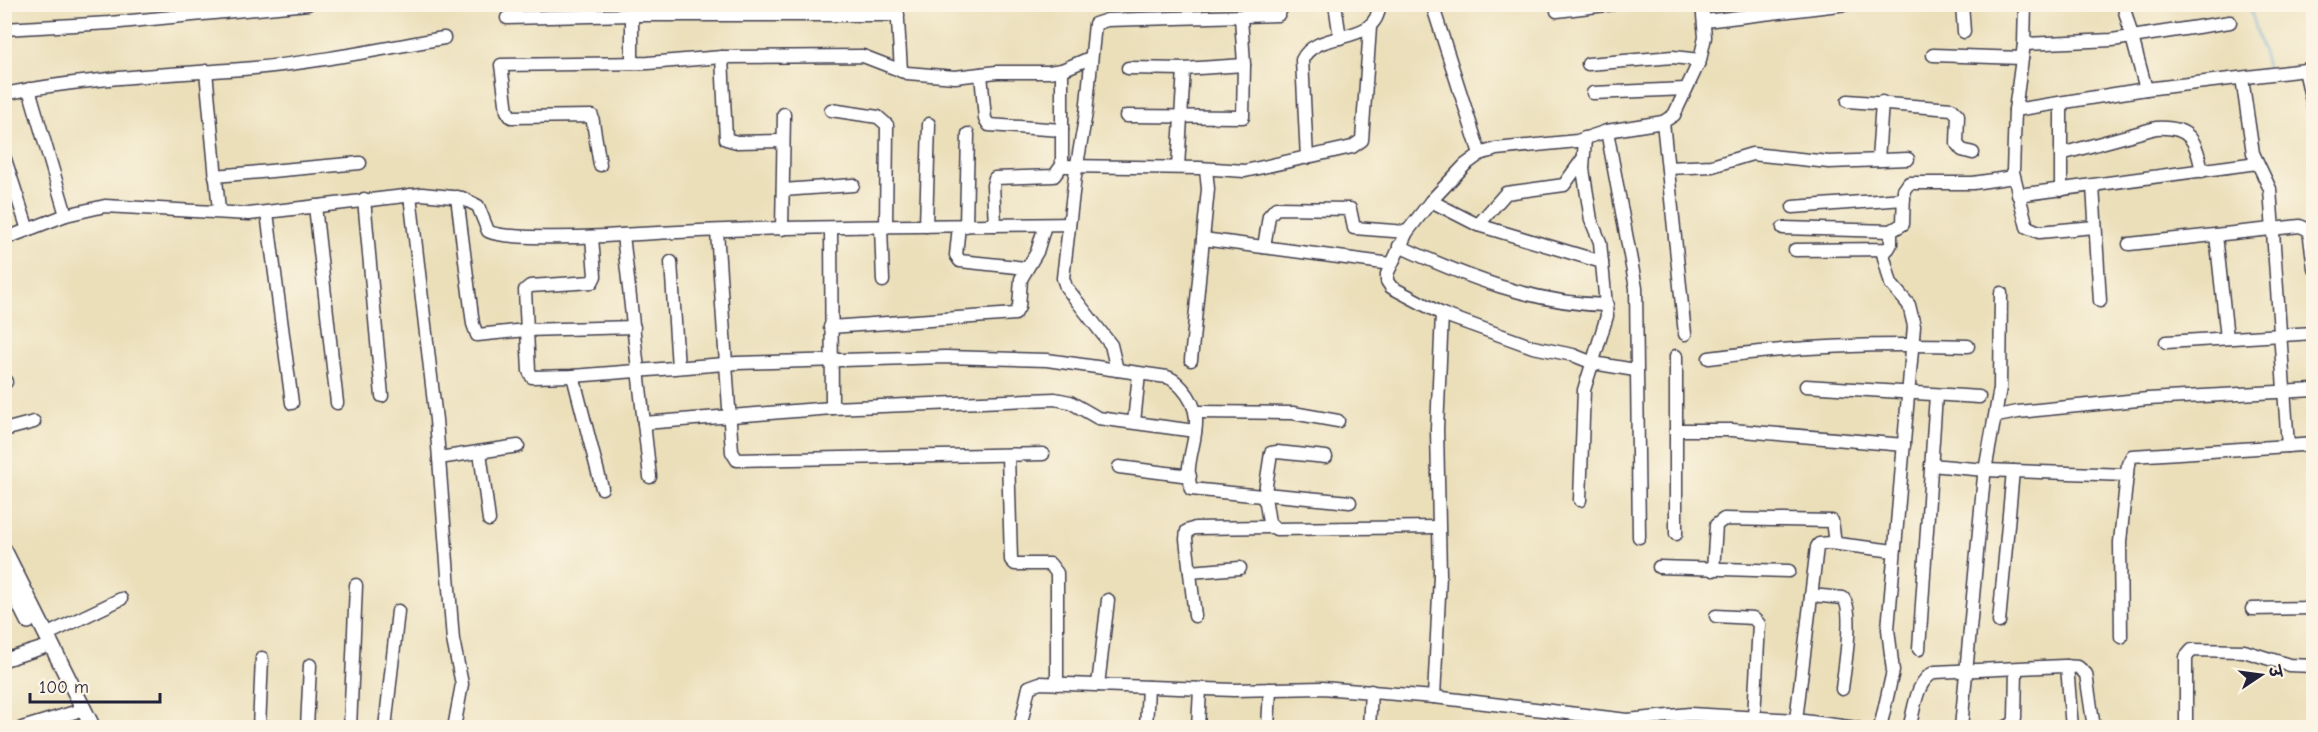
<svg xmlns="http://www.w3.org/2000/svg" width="2318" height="732" font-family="'Comic Neue','Playpen Sans Deva',sans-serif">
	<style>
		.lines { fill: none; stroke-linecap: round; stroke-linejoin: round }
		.stream { stroke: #57a1cf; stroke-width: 2 }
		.minor-casing { stroke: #403e4e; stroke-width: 15 }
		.major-casing { stroke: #403e4e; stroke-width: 18 }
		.minor { stroke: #fff; stroke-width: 12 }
		.major { stroke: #fff; stroke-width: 15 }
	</style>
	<rect width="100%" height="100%" fill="#fcf5e5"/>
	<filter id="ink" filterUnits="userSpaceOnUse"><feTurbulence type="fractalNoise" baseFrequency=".0167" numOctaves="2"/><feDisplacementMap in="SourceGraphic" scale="12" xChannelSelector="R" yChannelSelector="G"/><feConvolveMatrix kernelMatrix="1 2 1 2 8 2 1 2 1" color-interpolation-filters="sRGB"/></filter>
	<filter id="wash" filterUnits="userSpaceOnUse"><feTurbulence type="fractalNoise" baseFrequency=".008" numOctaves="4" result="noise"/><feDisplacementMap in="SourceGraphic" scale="24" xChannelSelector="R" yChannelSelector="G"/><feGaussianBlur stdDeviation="1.35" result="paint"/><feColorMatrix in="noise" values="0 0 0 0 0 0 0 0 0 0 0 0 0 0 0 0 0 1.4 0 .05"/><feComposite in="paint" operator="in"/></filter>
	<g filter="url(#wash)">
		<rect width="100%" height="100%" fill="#ebdfba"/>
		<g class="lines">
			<!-- stream -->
			<polyline class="stream" points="2249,4 2267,66"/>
		</g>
	</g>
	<g filter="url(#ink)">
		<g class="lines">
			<defs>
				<g id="minor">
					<polyline points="632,4 632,63"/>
					<polyline points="897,4 901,71"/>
					<polyline points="1335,4 1340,38"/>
					<polyline points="1432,4 1480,154"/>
					<polyline points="1962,4 1964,32"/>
					<polyline points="2025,4 2024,44 2015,110 2146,89"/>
					<polyline points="2123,4 2146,89 2314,69"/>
					<polyline points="1557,11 1614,4"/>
					<polyline points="507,18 632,15 898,15"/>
					<polyline points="1705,21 1847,4"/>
					<polyline points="4,29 110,23 308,4"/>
					<polyline points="2024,44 2112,40 2230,22"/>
					<polyline points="1933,55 2022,58"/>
					<polyline points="722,57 726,139 737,142 783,141"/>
					<polyline points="1588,64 1673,57 1700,60"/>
					<polyline points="1128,68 1184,69"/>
					<polyline points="1062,70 1062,162 1066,166 1199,168 1245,171 1352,147 1362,140 1370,27"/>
					<polyline points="2305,70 2314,110"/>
					<polyline points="206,71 219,211"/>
					<polyline points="981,74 985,119 989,125 1062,130"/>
					<polyline points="2242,78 2253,153 2270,189 2288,446 2314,444"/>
					<polyline points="29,89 66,215"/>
					<polyline points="1593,93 1686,89"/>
					<path d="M4,94C88,77 170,75 254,68C318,62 381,49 444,38"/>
					<polyline points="1848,101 1952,109 1958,115 1957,144 1962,150 1973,153"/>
					<polyline points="2061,103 2061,190"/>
					<polyline points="831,110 878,117 887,125 886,227"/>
					<polyline points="2015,110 2013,172 2027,227 2039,232 2095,227"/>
					<polyline points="1126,116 1243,117 1244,65"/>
					<polyline points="1663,122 1685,334"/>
					<polyline points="1607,131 1636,288 1639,537"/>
					<path d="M2061,154L2156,128C2190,126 2196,140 2202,171"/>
					<polyline points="4,156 28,230"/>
					<path d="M1307,158L1302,60C1316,28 1379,47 1379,4"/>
					<polyline points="1878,160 1882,102"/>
					<polyline points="600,165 592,116 511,117 507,111 501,65 648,63 722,57 863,56 907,73 955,77 997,72 1048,72 1062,70 1090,58"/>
					<polyline points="1178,167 1184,69 1244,65 1241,17"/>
					<polyline points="1668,168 1712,166 1752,154 1829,162 1908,159"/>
					<polyline points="215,176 360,163"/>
					<polyline points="2093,186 2100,301"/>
					<polyline points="783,190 853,185"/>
					<polyline points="410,195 436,420 453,640 462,684 454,728"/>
					<polyline points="2018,195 2257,163"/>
					<polyline points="457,197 473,324 477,335 526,330 634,327"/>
					<polyline points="364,199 382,396"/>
					<polyline points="1431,201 1478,225 1602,262"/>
					<polyline points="315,206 337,403"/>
					<polyline points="1793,207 1904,199"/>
					<polyline points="267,213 292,403"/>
					<polyline points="995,225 993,185 995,178 1054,176 1063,164"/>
					<polyline points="1478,225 1506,193 1564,185 1582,160"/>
					<polyline points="926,226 929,124"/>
					<polyline points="959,226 956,255 960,261 1026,268"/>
					<polyline points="966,226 968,134"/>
					<polyline points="881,227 883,281"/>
					<polyline points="831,228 832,408"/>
					<polyline points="1783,228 1891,231 1903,224 1904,190 1909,183 1973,183 2014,177"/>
					<polyline points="782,229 784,114"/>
					<polyline points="717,231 732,452 737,460 1043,454"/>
					<polyline points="623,235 650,477"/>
					<polyline points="2216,235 2227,338"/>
					<path d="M592,237L595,276L592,282L530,286L525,290L529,371L532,377L573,376L737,363L945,357L1047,360L1167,377C1174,379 1177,383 1182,388C1214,423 1180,453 1191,489L1262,496L1266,503L1269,523L1276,529L1437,527"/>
					<path d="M4,239L66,215L105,206L249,214L422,194L462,198L478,206L488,231C502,240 585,237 605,236C759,226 914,226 1069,224"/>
					<polyline points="1203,239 1391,264"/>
					<polyline points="2129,244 2300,226 2309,230 2314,268"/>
					<path d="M1399,246C1464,276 1534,304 1607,305"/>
					<polyline points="1264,247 1269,216 1276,208 1350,209 1354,228 1407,232"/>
					<polyline points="1795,250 1888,249 1891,244 1891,231"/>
					<polyline points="671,262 678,367"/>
					<polyline points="1442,314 1533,347 1573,355 1593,363 1635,370"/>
					<polyline points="830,327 1015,314 1019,307 1021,279 1037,252 1045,225"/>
					<polyline points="2166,342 2314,333"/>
					<polyline points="1676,356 1676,534"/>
					<path d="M1709,358C1795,346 1881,343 1968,346"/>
					<polyline points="1191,360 1208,189 1206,169"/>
					<polyline points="1117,370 1111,345 1066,287 1063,278 1075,176 1086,113 1095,24 1107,20 1278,15 1284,4"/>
					<polyline points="573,376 602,488"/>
					<polyline points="4,379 6,382"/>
					<polyline points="1806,386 1979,397"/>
					<polyline points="1196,412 1293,413 1338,421"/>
					<polyline points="1997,416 2018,412 2148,399 2314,390"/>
					<polyline points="1134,422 1139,374"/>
					<polyline points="644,423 832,408 1055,399 1070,402 1098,418 1195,431"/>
					<polyline points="4,430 34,422"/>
					<polyline points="1676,430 1732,430 1904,445"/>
					<polyline points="480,452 489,520"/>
					<polyline points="1008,455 1011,560 1015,564 1050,564 1057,573 1057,684"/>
					<polyline points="439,458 518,446"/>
					<polyline points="1931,465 1985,470 2127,475"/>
					<polyline points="1119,467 1190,476"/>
					<polyline points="1265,494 1350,502"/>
					<polyline points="1264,498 1271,453 1277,452 1326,457"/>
					<polyline points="1580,500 1584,390 1607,316 1600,242 1591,220 1583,169 1585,138"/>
					<polyline points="1659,567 1789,571"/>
					<polyline points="1713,570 1716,525 1724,519 1832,521 1835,543"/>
					<polyline points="1190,572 1240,568"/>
					<path d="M1811,595L1843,598C1855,610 1844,671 1842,689"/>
					<polyline points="2252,609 2314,608"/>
					<polyline points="1195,616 1186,539 1187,531 1195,528 1271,527"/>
					<polyline points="1716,616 1753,618 1759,624 1754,717"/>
					<polyline points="1999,622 2013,471"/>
					<polyline points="46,635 121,599"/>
					<polyline points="2121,637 2120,542 2128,464 2132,456 2288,446"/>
					<polyline points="1919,649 1936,395"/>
					<polyline points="4,660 42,648"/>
					<polyline points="2067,666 2072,728"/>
					<polyline points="1098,685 1108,600"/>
					<polyline points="1434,697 1440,575 1437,429 1442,314 1391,287 1387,281 1387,274 1407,232 1431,201 1465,165 1480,154 1496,149 1577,141 1607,131 1663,122 1674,115 1700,60 1705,37 1702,4"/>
					<polyline points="1796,720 1817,547 1819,544 1830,543 1894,551"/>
					<polyline points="22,728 75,712"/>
					<polyline points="259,728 262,658"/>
					<polyline points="307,728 310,665"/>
					<polyline points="350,728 356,585"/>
					<polyline points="385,728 398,611"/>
					<polyline points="1020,728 1029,687 1040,683 1234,690 1322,688 1434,697 1627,720 1690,714 1796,720 1857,728"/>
					<polyline points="1146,728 1148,687"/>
					<polyline points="1198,728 1200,689"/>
					<polyline points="1268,728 1270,689"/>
					<polyline points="1369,728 1371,691"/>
					<polyline points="1880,728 1893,671 1888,629 1914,326 1909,305 1891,284 1882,250"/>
					<path d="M1909,728C1915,709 1915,681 1935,672L2064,666L2078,667L2086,674L2094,728"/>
					<polyline points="1961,728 1984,476 2000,388 2001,293"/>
					<polyline points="2004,728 2014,723 2015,717 2016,670"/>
					<polyline points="2186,728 2186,657 2192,650 2244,651 2289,665 2314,666"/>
				</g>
				<g id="major">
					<polyline points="4,550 93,728"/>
					<polyline points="4,573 28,621"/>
				</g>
			</defs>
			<!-- minor casing -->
			<use href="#minor" class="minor-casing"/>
			<!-- major casing -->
			<use href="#major" class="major-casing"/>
			<!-- minor -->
			<use href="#minor" class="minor"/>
			<!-- major -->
			<use href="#major" class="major"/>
		</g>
	</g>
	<!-- margin -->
	<rect width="2318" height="732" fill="none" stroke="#fcf5e5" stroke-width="24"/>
	<!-- north arrow -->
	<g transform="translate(2261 675) rotate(77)" stroke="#fcf5e5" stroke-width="4.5" paint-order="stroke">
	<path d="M0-4.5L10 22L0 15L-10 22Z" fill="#22223b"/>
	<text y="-9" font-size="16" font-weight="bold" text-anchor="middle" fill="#22223b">उ</text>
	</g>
	<!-- scale -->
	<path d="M30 693v9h130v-9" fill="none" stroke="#22223b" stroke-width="3"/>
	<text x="39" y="693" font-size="18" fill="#22223b" stroke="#fcf5e5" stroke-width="4.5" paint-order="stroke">100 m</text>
</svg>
